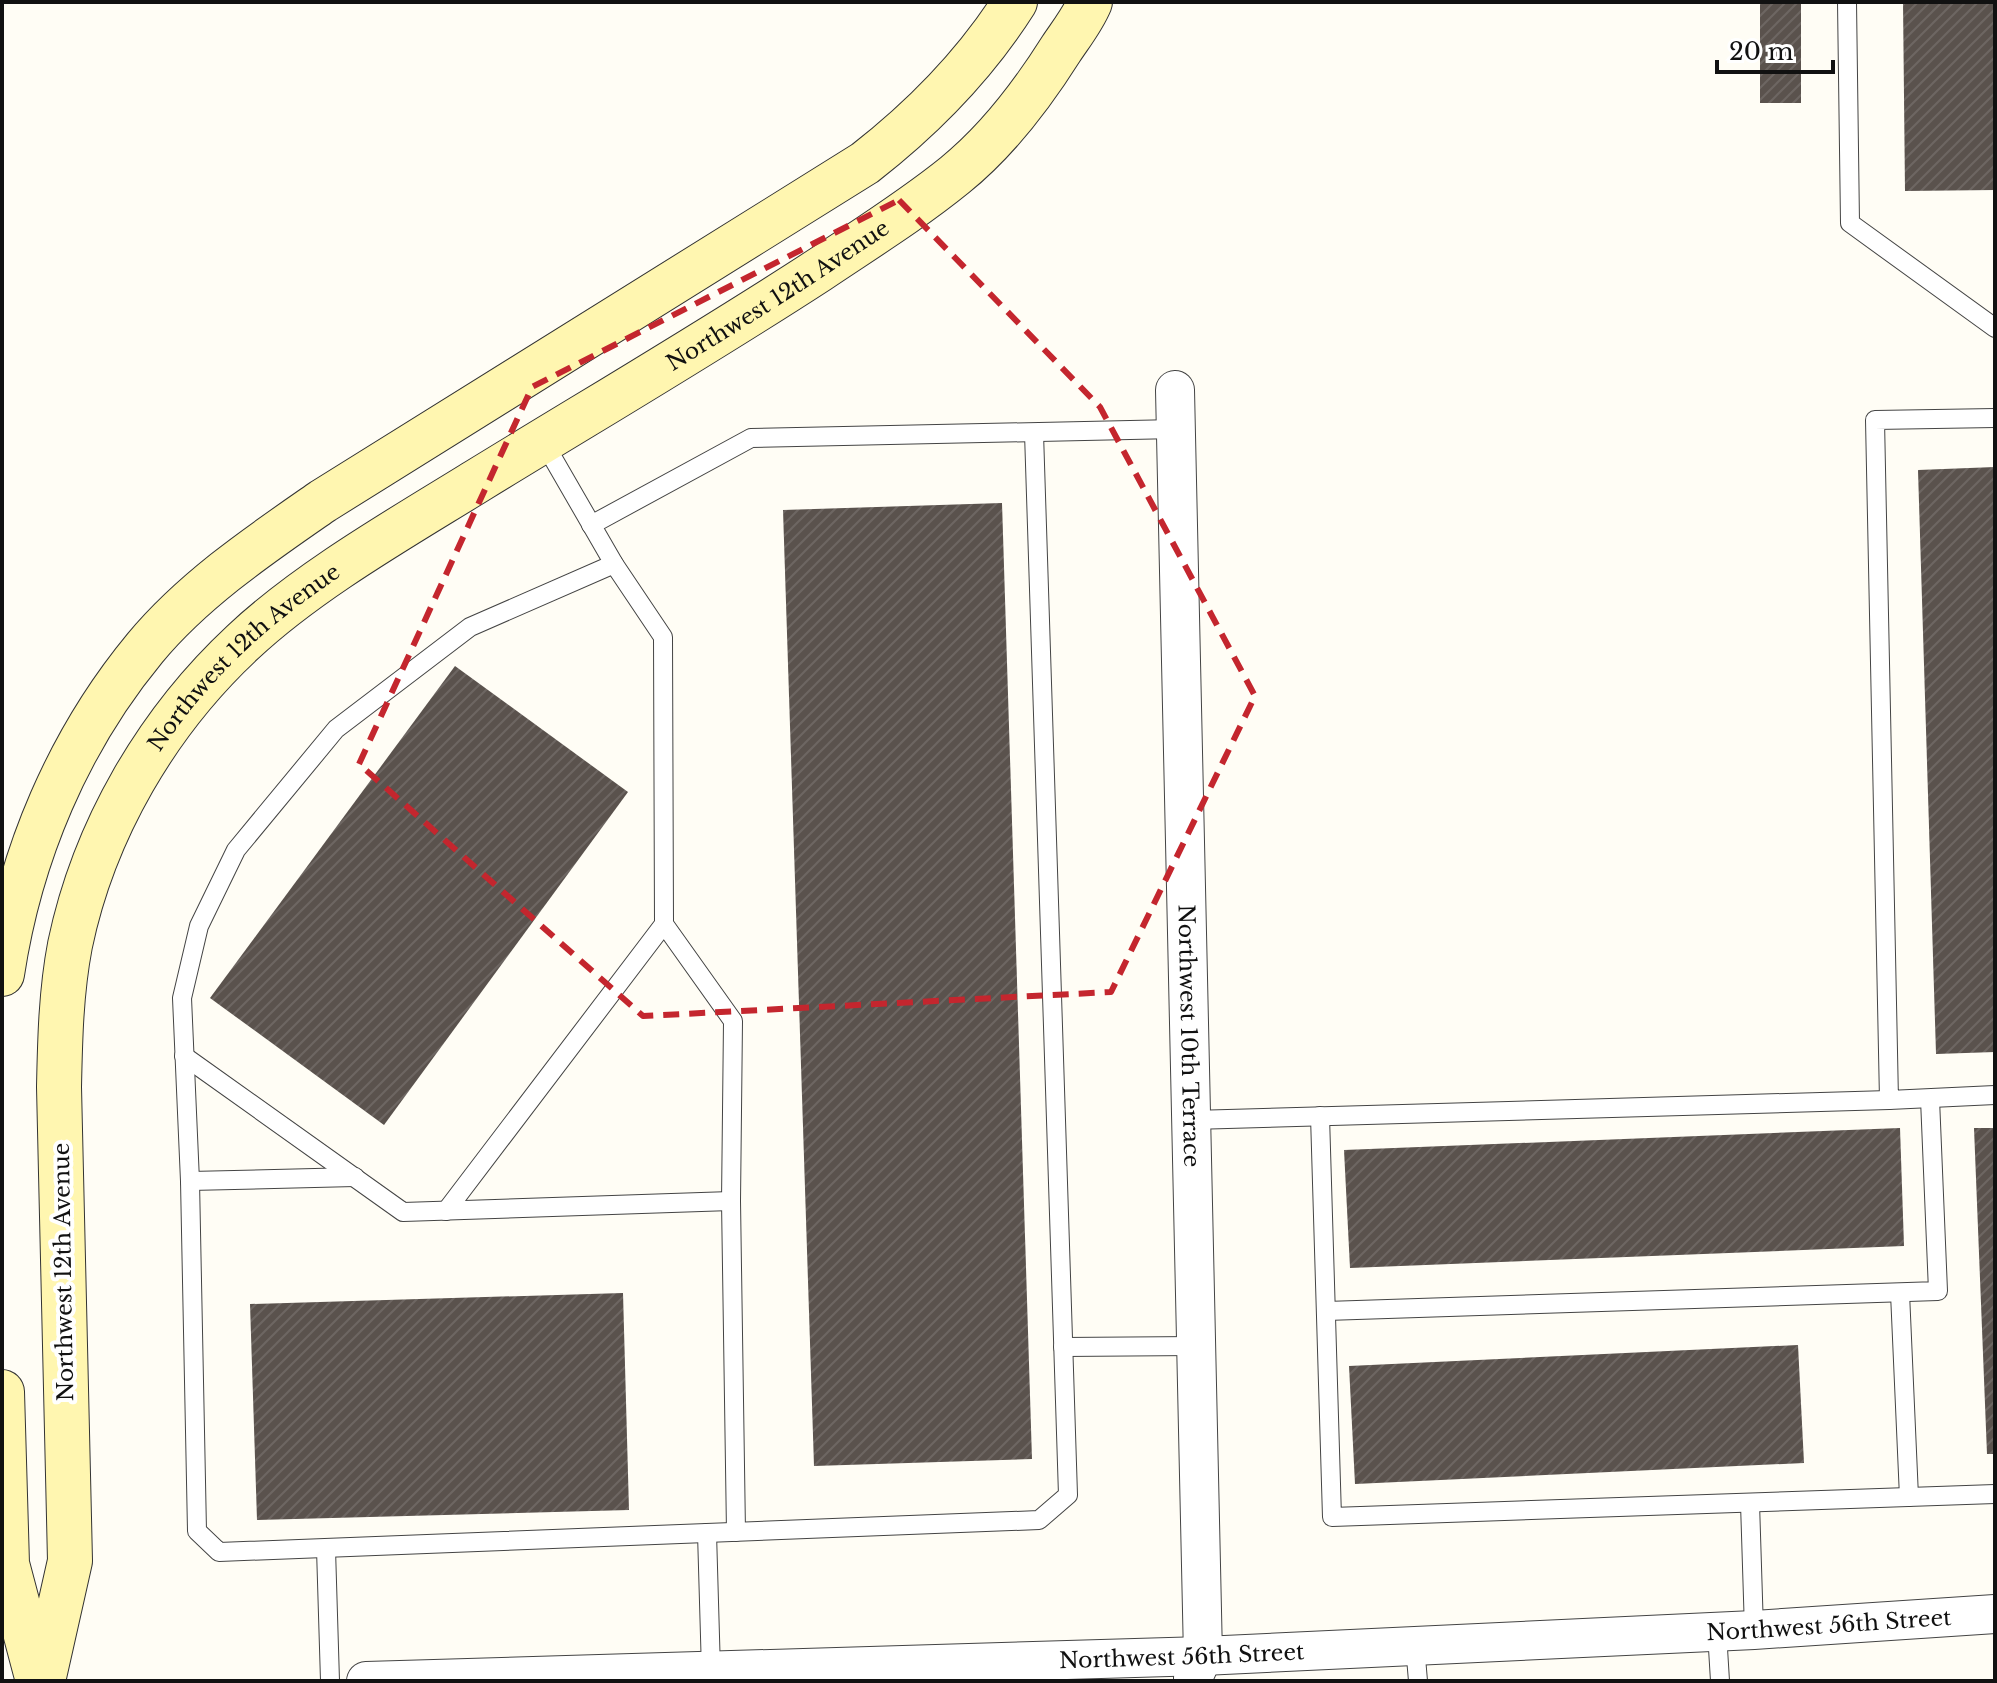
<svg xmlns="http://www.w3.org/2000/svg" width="1997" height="1683" font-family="'Libre Baskerville',serif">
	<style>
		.building { fill: url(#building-hatch) }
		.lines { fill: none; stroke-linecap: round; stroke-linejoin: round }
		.lane-casing { stroke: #444; stroke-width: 20 }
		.street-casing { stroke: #444; stroke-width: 40 }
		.secondary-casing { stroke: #333; stroke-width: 46 }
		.lane { stroke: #fff; stroke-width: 18 }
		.street { stroke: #fff; stroke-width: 38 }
		.secondary { stroke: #fff6b0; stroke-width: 44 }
		.marked { fill: none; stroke: #c4262e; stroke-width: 6; stroke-dasharray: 16 10; stroke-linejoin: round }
		.labels { text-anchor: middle; stroke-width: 8; stroke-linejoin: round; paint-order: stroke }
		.street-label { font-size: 22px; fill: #111; stroke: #fff }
	</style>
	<defs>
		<pattern id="building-hatch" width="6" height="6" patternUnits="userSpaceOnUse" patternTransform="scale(2)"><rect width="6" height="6" fill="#5a524d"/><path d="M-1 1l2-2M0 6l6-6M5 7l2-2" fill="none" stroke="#6d6662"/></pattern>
	</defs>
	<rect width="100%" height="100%" fill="#fffdf5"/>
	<!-- building -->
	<g class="building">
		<rect x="1760" y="2" width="41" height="101"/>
		<polygon points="1903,2 1995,2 1995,190 1905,191"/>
		<polygon points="1995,467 1995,1052 1936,1054 1918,470"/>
		<polygon points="1002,503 1032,1459 814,1466 783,510"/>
		<polygon points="455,666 628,792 384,1125 210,998"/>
		<polygon points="1900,1128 1904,1246 1350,1268 1344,1150"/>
		<polygon points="1974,1128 1995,1128 1995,1454 1987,1454"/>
		<polygon points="623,1293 629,1510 257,1520 250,1304"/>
		<polygon points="1798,1345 1804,1463 1355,1484 1349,1366"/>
	</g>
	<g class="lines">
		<defs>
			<g id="lane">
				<polyline points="1847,2 1850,223 1995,328"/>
				<polyline points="1995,418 1875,420 1889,1100 1995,1095"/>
				<polyline points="543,441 614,564 663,637 664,924 733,1021 731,1201 736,1532"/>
				<polyline points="591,525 751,438 1176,429"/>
				<polyline points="614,564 470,627 336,729 236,850 199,926 182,998 190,1181 197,1531 219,1552 1039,1520 1068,1495 1034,433"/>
				<polyline points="184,1056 403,1212 731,1201"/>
				<polyline points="1320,1116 1332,1517 1995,1494"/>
				<polyline points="1192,1120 1889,1100"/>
				<polyline points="190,1181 355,1177"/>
				<polyline points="446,1211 664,924"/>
				<polyline points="1900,1293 1909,1497"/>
				<polyline points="1326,1311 1938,1291 1930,1099"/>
				<polyline points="1063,1347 1196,1346"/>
				<polyline points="1750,1503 1754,1630"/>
				<polyline points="707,1533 711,1671"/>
				<polyline points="326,1549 330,1681"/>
				<polyline points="1717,1632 1720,1681"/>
				<polyline points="1415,1646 1418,1681"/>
			</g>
			<g id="street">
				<path id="s1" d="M1175,390L1203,1656L1193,1678"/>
				<path id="s2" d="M366,1681L1203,1656L1754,1630L1995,1614"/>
			</g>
			<g id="secondary">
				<path d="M2,974C20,855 68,741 145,648C194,589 261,544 323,501L865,163C924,117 975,65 1015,2"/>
				<polyline points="2,1392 7,1564 38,1681"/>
				<path id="s3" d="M43,1681L70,1561L59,1087C60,1039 61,992 70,945C94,830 157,722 243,642C308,581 401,528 477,481C591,411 707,343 819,270C865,239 912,210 955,175C997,141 1032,95 1061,49C1071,34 1083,19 1090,2"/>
			</g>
		</defs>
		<!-- lane casing -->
		<use href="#lane" class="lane-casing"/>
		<!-- street casing -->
		<use href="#street" class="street-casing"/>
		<!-- secondary casing -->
		<use href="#secondary" class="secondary-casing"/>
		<!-- lane -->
		<use href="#lane" class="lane"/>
		<!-- street -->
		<use href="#street" class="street"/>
		<!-- secondary -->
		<use href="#secondary" class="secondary"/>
	</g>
	<!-- marked area -->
	<path class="marked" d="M899,200L1100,407L1255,696L1111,992L643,1016L359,764L532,387Z"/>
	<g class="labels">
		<!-- street labels -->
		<g class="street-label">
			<text dy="8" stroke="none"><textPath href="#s3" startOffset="1732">Northwest 12th Avenue</textPath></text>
			<text dy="8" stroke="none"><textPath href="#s3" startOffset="1084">Northwest 12th Avenue</textPath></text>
			<text dy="8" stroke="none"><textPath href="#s1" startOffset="646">Northwest 10th Terrace</textPath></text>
			<text transform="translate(63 1272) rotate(-91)" y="8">Northwest 12th Avenue</text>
			<text dy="8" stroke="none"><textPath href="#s2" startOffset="1464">Northwest 56th Street</textPath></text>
			<text dy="8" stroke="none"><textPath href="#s2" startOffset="816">Northwest 56th Street</textPath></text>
		</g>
	</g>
	<!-- border -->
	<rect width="1997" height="1683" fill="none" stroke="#111111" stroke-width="8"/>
	<!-- scale -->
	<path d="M1717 60v12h116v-12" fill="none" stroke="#111111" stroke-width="4"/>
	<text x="1729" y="60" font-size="24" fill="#111111" stroke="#ffffff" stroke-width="6" paint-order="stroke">20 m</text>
</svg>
